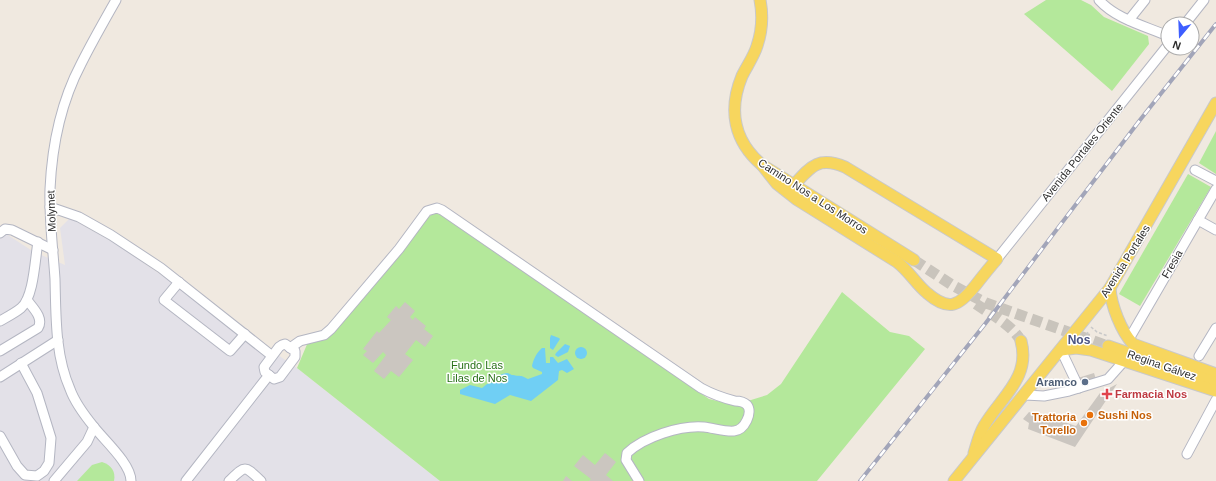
<svg xmlns="http://www.w3.org/2000/svg" width="1216" height="481" font-family="Helvetica,sans-serif">
	<style>
		.industrial { fill: #e3e1e8 }
		.green { fill: #b4e89b }
		.water { fill: #70cff4 }
		.building { fill: #cbc6c0 }
		.lines { fill: none; stroke-linecap: round; stroke-linejoin: round }
		.major-tunnel { stroke: #c9c4bc; stroke-width: 11; stroke-dasharray: 11 5.5; stroke-linecap: butt }
		.minor-casing { stroke: #b4b6c2; stroke-width: 11 }
		.major-casing { stroke: #c9c9c9; stroke-width: 13 }
		.path { stroke: #c9c9c9; stroke-width: 1.5; stroke-dasharray: 3 2; stroke-linecap: butt }
		.minor { stroke: #fff; stroke-width: 9 }
		.major { stroke: #f7d65e; stroke-width: 11 }
		.rail-casing { stroke: #a2a5b9; stroke-width: 4 }
		.rail { stroke: #fff; stroke-width: 2.5; stroke-dasharray: 8; stroke-linecap: butt }
		.service-dot { fill: #5c6f8a; stroke: #fff; stroke-width: 1.5 }
		.health-dot { fill: #e0444e; stroke: #fff; stroke-width: 1.5 }
		.food-dot { fill: #e8710a; stroke: #fff; stroke-width: 1.5 }
		.labels { text-anchor: middle; stroke-width: 3; stroke-linejoin: round; paint-order: stroke }
		.street-label { font-size: 11px; fill: #2e2e2e; stroke: #fff }
		.park-label { font-size: 11px; fill: #297118; stroke: #fff }
		.service-label { font-size: 11px; font-weight: bold; fill: #4e5e75; stroke: #fff; text-anchor: end }
		.health-label { font-size: 11px; font-weight: bold; fill: #be3a42; stroke: #fff; text-anchor: start }
		.food-label { font-size: 11px; font-weight: bold; fill: #c56008; stroke: #fff; text-anchor: start }
		.neighbourhood-label { font-size: 12px; font-weight: bold; fill: #4b5482; stroke: #fff }
	</style>
	<rect width="100%" height="100%" fill="#f0e9e0"/>
	<!-- industrial -->
	<polygon class="industrial" points="70,218 116,244 297,368 440,481 0,481 0,230 34,252 65,265 60,228"/>
	<!-- green -->
	<g class="green">
		<polygon points="1046,0 1081,0 1091,5 1104,17 1148,36 1149,44 1112,91 1024,14"/>
		<polygon points="1216,131 1216,174 1199,163"/>
		<polygon points="1188,174 1211,187 1140,306 1119,294"/>
		<polygon points="434,213 443,215 709,399 730,404 751,400 767,395 781,384 842,292 890,332 909,336 925,349 817,481 440,481 297,368 308,342 324,340 333,331 427,218"/>
		<path d="M102,462C111,465 116,471 114,481H77L92,465Z"/>
	</g>
	<!-- water -->
	<g class="water">
		<polygon points="551,335 559,338 560,339 553,350 550,348 550,338"/>
		<polygon points="565,344 570,346 568,352 558,357 555,355 556,353"/>
		<circle cx="581" cy="353" r="6"/>
		<path d="M542,348H545L546,363H550V357H553L558,363L567,359L574,369L567,373L562,370L559,371L558,380L531,401L510,395L495,404L460,394V390L470,385L482,388L487,384L494,382C496,377 502,373 507,373C509,373 511,375 513,375C521,377 519,374 528,379L542,374V372L533,368L532,366C533,360 537,352 542,348Z"/>
	</g>
	<!-- building -->
	<g class="building">
		<polygon points="405,302 415,311 410,317 413,320 415,317 426,326 424,329 433,336 425,347 416,340 405,354 413,360 399,377 391,371 384,379 374,371 386,355 383,352 373,363 363,355 367,351 363,349 377,331 379,333 391,320 387,317 396,306 399,309"/>
		<polygon points="1094,373 1098,386 1071,393 1068,381"/>
		<polygon points="1117,384 1075,447 1028,429 1029,423 1023,419 1029,412 1048,419 1052,418 1076,426 1100,393"/>
		<polygon points="605,453 616,462 606,475 613,481 589,481 591,479 574,466 583,455 595,465"/>
		<polygon points="566,476 572,481 563,481"/>
	</g>
	<g class="lines">
		<!-- major-tunnel -->
		<g class="major-tunnel">
			<polyline points="914,260 952,285 986,303 1108,346"/>
			<path d="M976,304C992,315 1011,324 1021,341"/>
		</g>
		<defs>
			<g id="minor">
				<path d="M116,0C104,21 92,42 81,64C61,102 52,146 50,189C49,219 53,249 55,279C56,316 55,355 70,389C75,403 85,416 94,427C105,441 131,464 131,481"/>
				<path d="M1099,0C1116,19 1145,26 1168,36"/>
				<polyline points="1129,20 1145,0"/>
				<polyline points="1185,24 1204,0"/>
				<polyline points="1195,170 1216,181"/>
				<polyline points="50,207 79,217 111,235 161,268 271,355"/>
				<polyline points="1198,220 1216,230"/>
				<polyline points="0,233 5,229 12,230 53,250"/>
				<polyline points="997,259 1168,45"/>
				<polyline points="179,282 164,300 230,351 245,334"/>
				<path d="M0,321C7,317 15,313 21,308C34,297 35,258 38,242"/>
				<polyline points="1129,339 1216,189"/>
				<polygon points="285,344 295,351 295,357 280,377 274,379 265,372 264,367 279,347 282,345"/>
				<path d="M290,348L300,341L324,335L331,329L399,249L427,211L437,208L442,210L701,388C712,394 723,398 735,401C739,401 744,402 747,405C753,412 745,430 734,431C726,432 713,428 704,427C680,425 644,437 627,453L626,460L639,481"/>
				<polyline points="1061,350 1079,388"/>
				<path d="M0,351L38,328C44,318 33,308 27,300"/>
				<polyline points="1199,356 1216,328"/>
				<polyline points="0,377 58,340"/>
				<polyline points="1025,395 1044,396 1069,391 1108,379 1124,361"/>
				<polyline points="0,436 17,466 25,475 37,476 44,471 49,463 51,438 37,393 21,363"/>
				<polyline points="1187,454 1216,400"/>
				<polyline points="54,481 87,442 94,427"/>
				<polyline points="186,481 269,375"/>
				<path d="M229,481C246,465 244,465 261,481"/>
			</g>
			<g id="major">
				<path d="M760,0C763,15 762,31 757,46C754,56 747,66 742,76C728,110 734,141 762,165L914,260"/>
				<path d="M762,165L777,184L796,199L897,262C909,271 916,284 927,293C949,312 959,306 975,286C982,277 989,268 997,259L845,167C819,156 811,166 794,185"/>
				<path d="M1110,288C1111,305 1121,331 1133,344L1216,374"/>
				<polyline points="1108,346 1216,383"/>
				<polyline points="1061,350 1076,348 1091,350 1216,391"/>
				<path d="M974,453C977,444 979,434 984,426C1000,398 1031,378 1021,341"/>
				<polyline points="954,481 1110,288 1216,103"/>
			</g>
		</defs>
		<!-- minor casing -->
		<use href="#minor" class="minor-casing"/>
		<!-- major casing -->
		<use href="#major" class="major-casing"/>
		<!-- path -->
		<g class="path">
			<polyline points="1091,327 1097,332 1108,336"/>
			<polyline points="1084,339 1088,332"/>
		</g>
		<!-- minor -->
		<use href="#minor" class="minor"/>
		<!-- major -->
		<use href="#major" class="major"/>
		<defs>
			<polyline id="rail" points="860,481 985,324 1140,120 1216,24"/>
		</defs>
		<!-- rail casing -->
		<use href="#rail" class="rail-casing"/>
		<!-- rail -->
		<use href="#rail" class="rail"/>
	</g>
	<!-- markers -->
	<circle class="service-dot" cx="1085" cy="382" r="4"/>
	<path class="health-dot" d="M1105 388h4v4h4v4h-4v4h-4v-4h-4v-4h4z"/>
	<g class="food-dot">
		<circle cx="1090" cy="415" r="4"/>
		<circle cx="1084" cy="423" r="4"/>
	</g>
	<g class="labels">
		<!-- street labels -->
		<g class="street-label">
			<text transform="translate(1082 152) rotate(-51)" y="4">Avenida Portales Oriente</text>
			<text transform="translate(813 196) rotate(33)" y="4">Camino Nos a Los Morros</text>
			<text transform="translate(51 211) rotate(-92)" y="4">Molymet</text>
			<text transform="translate(1125 261) rotate(-58)" y="4">Avenida Portales</text>
			<text transform="translate(1172 264) rotate(-60)" y="4">Fresia</text>
			<text transform="translate(1162 365) rotate(19)" y="4">Regina Gálvez</text>
		</g>
		<!-- park labels -->
		<g class="park-label">
			<text x="477" y="369">Fundo Las<tspan x="477" dy="13">Lilas de Nos</tspan></text>
		</g>
		<!-- service labels -->
		<g class="service-label">
			<text x="1077" y="386">Aramco</text>
		</g>
		<!-- health labels -->
		<g class="health-label">
			<text x="1115" y="398">Farmacia Nos</text>
		</g>
		<!-- food labels -->
		<g class="food-label">
			<text x="1098" y="419">Sushi Nos</text>
			<text x="1076" y="421" text-anchor="end">Trattoria<tspan x="1076" dy="13">Torello</tspan></text>
		</g>
		<!-- neighbourhood labels -->
		<g class="neighbourhood-label">
			<text x="1079" y="344">Nos</text>
		</g>
	</g>
	<!-- north arrow -->
	<g transform="translate(1180 36) rotate(199)"><circle r="19" fill="#ffffff" stroke="#ababab"/>
	<path d="M0-3L7 15L0 10L-7 15Z" fill="#3e5eff"/>
	<text y="-6" font-size="11" font-weight="bold" text-anchor="middle" fill="#2e2e2e">N</text>
	</g>
</svg>
